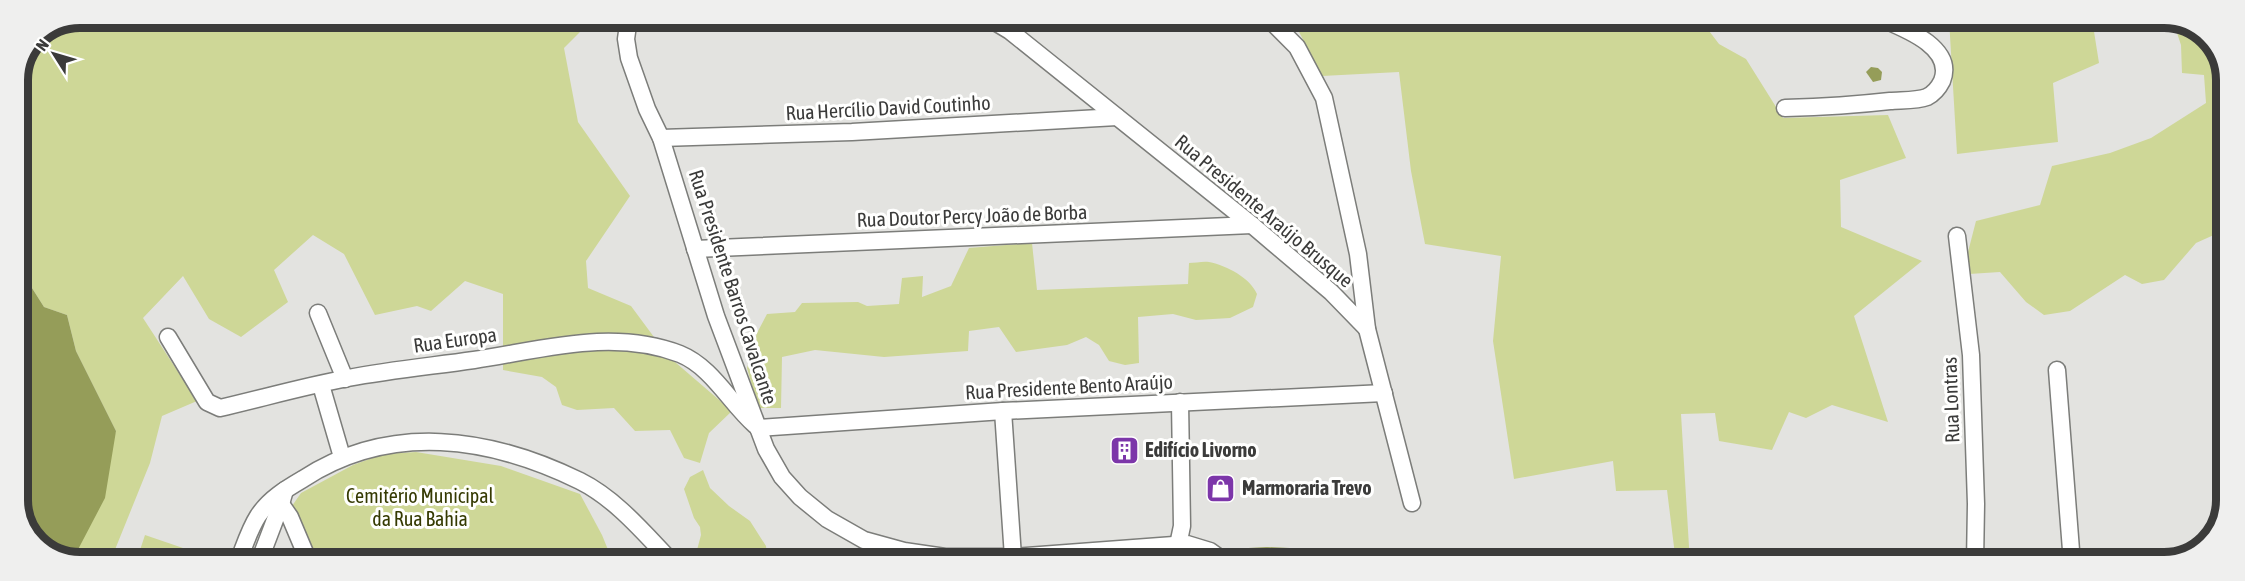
<svg xmlns="http://www.w3.org/2000/svg" width="2245" height="581" font-family="'Asap Condensed',sans-serif">
	<style>
		.green { fill: #ced797 }
		.water { fill: #959d59 }
		.lines { fill: none; stroke-linecap: round; stroke-linejoin: round }
		.minor-casing { stroke: #7c7d7a; stroke-width: 19 }
		.primary-casing { stroke: #9ca366; stroke-width: 28 }
		.minor { stroke: #fff; stroke-width: 16 }
		.primary { stroke: #e3e9b1; stroke-width: 26 }
		.labels { text-anchor: middle; stroke-width: 6; stroke-linejoin: round; paint-order: stroke }
		.street-label { font-size: 20px; fill: #3b3b3a; stroke: #fffffe }
		.poi-label { font-size: 20px; font-weight: bold; fill: #3b3b3a; stroke: #fffffe; text-anchor: start }
		.park-label { font-size: 20px; fill: #353a02; stroke: #fffffe }
		.rim { fill: none; stroke: #3b3b3a; stroke-width: 8 }
	</style>
	<rect width="100%" height="100%" fill="#e3e3e0"/>
	<!-- green -->
	<g class="green">
		<polygon points="81,18 594,18 564,48 578,122 630,196 586,261 588,288 631,306 668,356 732,411 709,433 700,463 684,458 670,430 635,431 614,408 577,410 562,405 556,387 542,377 503,370 503,294 465,281 431,311 417,306 375,315 344,254 313,235 274,270 288,302 241,337 209,319 183,276 143,318 197,401 162,416 150,463 110,562 68,562 66,560 72,561 116,431 76,351 67,315 44,307 18,266 18,81 37,36"/>
		<polygon points="1301,19 1700,19 1719,44 1746,59 1783,118 1888,115 1906,158 1840,180 1841,227 1922,261 1854,316 1888,422 1832,405 1806,418 1789,412 1772,450 1719,441 1715,413 1681,414 1690,563 1676,563 1667,490 1616,491 1613,461 1514,479 1493,341 1501,256 1425,244 1411,171 1399,72 1322,76 1298,30"/>
		<polygon points="1949,19 2092,19 2099,63 2053,83 2058,142 1957,154"/>
		<polygon points="2173,21 2179,21 2211,39 2227,73 2226,226 2216,234 2196,243 2164,280 2142,284 2125,275 2070,311 2044,315 2026,302 2000,272 1969,274 1968,252 1976,221 2040,205 2052,166 2110,153 2151,138 2206,103 2204,75 2182,73 2181,45"/>
		<path d="M1032,243L1037,290L1188,284L1189,263C1195,263 1203,261 1209,262C1228,266 1250,278 1257,294L1253,307L1230,318L1196,320L1173,314L1138,317L1139,363L1125,365L1109,361L1099,345L1086,337L1067,345L1016,352L999,327L969,331L968,351L884,357L815,350L782,357L781,408H758L747,368L757,333L767,314L795,312L802,303L858,302L867,306L899,304L902,278L923,276L922,297L951,286L969,248Z"/>
		<polygon points="416,452 501,466 580,494 602,535 613,562 305,562 285,516 301,493 353,465 383,454"/>
		<polygon points="703,470 710,488 729,506 750,521 766,546 768,562 726,562 720,556 697,550 701,535 700,527 694,518 684,489 690,477"/>
		<polygon points="145,535 218,560 217,562 136,562"/>
	</g>
	<!-- water -->
	<g class="water">
		<polygon points="1871,67 1878,68 1882,72 1881,80 1873,82 1866,72"/>
		<polygon points="18,266 44,307 67,315 76,351 116,431 105,498 72,561 66,560 34,542 18,508"/>
	</g>
	<g class="lines">
		<defs>
			<g id="minor">
				<polyline points="635,18 628,25 626,39 629,58 647,109 661,138 716,316 766,449 782,477 800,497 827,519 864,540 904,551 945,557 1013,557 1187,544 1210,551 1224,561"/>
				<polyline points="990,19 1010,31 1252,225 1331,292 1367,329"/>
				<polyline points="1269,19 1297,47 1324,98 1358,254 1367,329 1412,503"/>
				<path d="M1785,108C1820,107 1855,105 1890,101C1901,100 1917,101 1927,97C1933,94 1939,87 1942,81C1955,48 1906,29 1882,19"/>
				<polyline points="661,138 852,132 1117,117"/>
				<polyline points="1957,236 1971,355 1976,504 1975,563"/>
				<polyline points="695,249 1252,225"/>
				<polyline points="318,313 345,379"/>
				<path d="M168,337L207,402L220,408C263,398 305,386 348,378C390,370 432,366 474,360C542,350 612,328 680,354C712,367 730,403 755,425"/>
				<polyline points="2057,370 2072,563"/>
				<polyline points="321,385 342,457"/>
				<polyline points="1003,411 1013,557"/>
				<polyline points="758,428 1003,411 1384,393"/>
				<polyline points="281,504 290,517 309,562"/>
				<polyline points="1178,545 1182,526 1180,402"/>
				<polyline points="1178,545 1187,562"/>
				<path d="M238,562C244,547 249,530 258,516C269,499 286,489 303,479C391,422 490,437 580,481C616,499 644,533 672,562"/>
				<polyline points="259,562 281,504 285,490"/>
			</g>
			<g id="primary">
				<polyline points="1215,562 1230,562"/>
				<polyline points="1249,562 1267,561 1289,562"/>
			</g>
		</defs>
		<!-- minor casing -->
		<use href="#minor" class="minor-casing"/>
		<!-- primary casing -->
		<use href="#primary" class="primary-casing"/>
		<!-- minor -->
		<use href="#minor" class="minor"/>
		<!-- primary -->
		<use href="#primary" class="primary"/>
	</g>
	<!-- icons -->
	<defs>
		<symbol id="building-square" viewBox="-11 -11 22 22"><rect x="-9" y="-9" width="18" height="18" rx="4" fill="#7c36a9" stroke="#fffffe"/><path d="M-4-6H4V6H1V3H-1V6H-4ZM-2.5-4.3h1.7v1.8h-1.7ZM.8-4.3h1.7v1.8H.8ZM-2.5-1h1.7V.8h-1.7ZM.8-1h1.7V.8H.8Z" fill="#fff"/></symbol>
		<symbol id="shop-square" viewBox="-11 -11 22 22"><rect x="-9" y="-9" width="18" height="18" rx="4" fill="#7c36a9" stroke="#fffffe"/><path d="M-5-2.5h2.3a2.7 3.5 0 0 1 5.4 0H5L5.5 6h-11ZM-1.5-2.5h3a1.5 2.3 0 0 0-3 0Z" fill="#fff"/></symbol>
	</defs>
	<g fill-rule="evenodd">
		<use href="#building-square" x="1108" y="434" width="33" height="33"/>
		<use href="#shop-square" x="1204" y="472" width="33" height="33"/>
	</g>
	<g class="labels">
		<!-- street labels -->
		<g class="street-label">
			<text transform="translate(888 108) rotate(-3)" y="7">Rua Hercílio David Coutinho</text>
			<text transform="translate(1264 211) rotate(40)" y="7">Rua Presidente Araújo Brusque</text>
			<text transform="translate(972 216) rotate(-2)" y="7">Rua Doutor Percy João de Borba</text>
			<text transform="translate(733 287) rotate(72)" y="7">Rua Presidente Barros Cavalcante</text>
			<text transform="translate(455 340) rotate(-8)" y="7">Rua Europa</text>
			<text transform="translate(1069 387) rotate(-3)" y="7">Rua Presidente Bento Araújo</text>
			<text transform="translate(1951 400) rotate(-92)" y="7">Rua Lontras</text>
		</g>
		<!-- poi labels -->
		<g class="poi-label">
			<text x="1145" y="457">Edifício Livorno</text>
			<text x="1242" y="495">Marmoraria Trevo</text>
		</g>
		<!-- park labels -->
		<g class="park-label">
			<text x="420" y="503">Cemitério Municipal<tspan x="420" dy="23">da Rua Bahia</tspan></text>
		</g>
	</g>
	<!-- crop -->
	<path d="M0 0H2245V581H0ZM80 28H2164A52 52 0 0 1 2216 80V500A52 52 0 0 1 2164 552H80A52 52 0 0 1 28 500V80A52 52 0 0 1 80 28Z" fill="#efefee" fill-rule="evenodd"/>
	<path class="rim" d="M80 28H2164A52 52 0 0 1 2216 80V500A52 52 0 0 1 2164 552H80A52 52 0 0 1 28 500V80A52 52 0 0 1 80 28Z"/>
	<!-- north arrow -->
	<g transform="translate(54 54) rotate(307)" stroke="#fffffe" stroke-width="4.5" paint-order="stroke">
	<path d="M0-4.5L10 22L0 15L-10 22Z" fill="#3b3b3a"/>
	<text y="-9" font-size="16" font-weight="bold" text-anchor="middle" fill="#3b3b3a">N</text>
	</g>
</svg>
